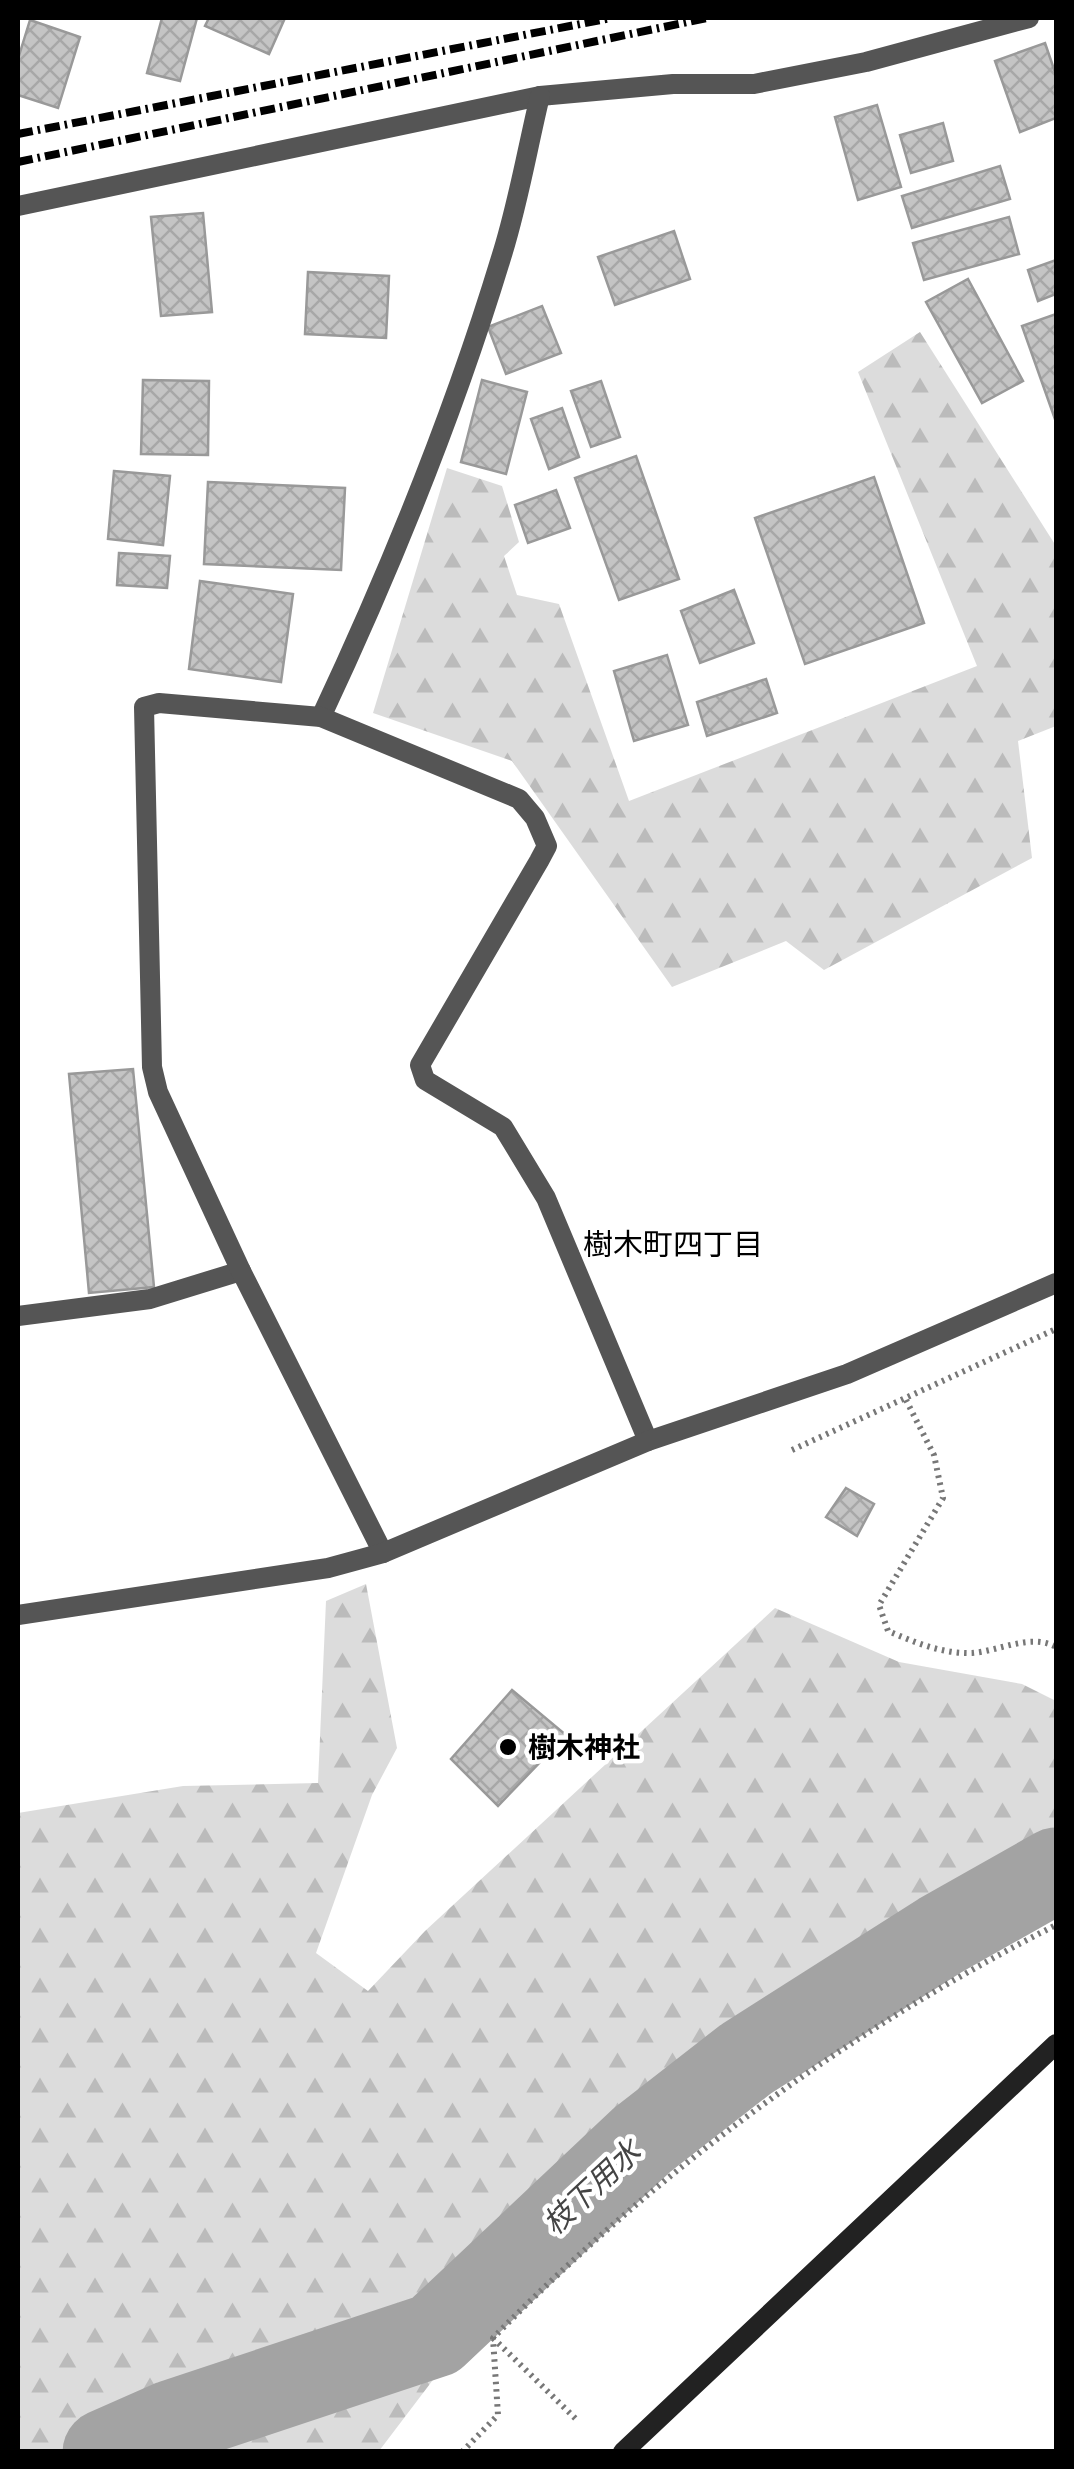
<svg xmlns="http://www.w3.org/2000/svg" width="1074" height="2469" font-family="Cabin,'Noto Sans JP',sans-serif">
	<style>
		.forest { fill: url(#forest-firs) }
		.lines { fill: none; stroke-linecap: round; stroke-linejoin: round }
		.river { stroke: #a3a3a3; stroke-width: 85 }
		.building { fill: url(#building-cross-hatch); stroke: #999; stroke-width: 2.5 }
		.path { stroke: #777; stroke-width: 6; stroke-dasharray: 2.5 5; stroke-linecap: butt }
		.street { stroke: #555; stroke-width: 20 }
		.secondary { stroke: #222; stroke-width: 20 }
		.rail { stroke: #000; stroke-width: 8; stroke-dasharray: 15 5 2.5 5; stroke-linecap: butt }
		.poi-dot { fill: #000; stroke: #fff; stroke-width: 4 }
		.labels { text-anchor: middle; stroke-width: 9; stroke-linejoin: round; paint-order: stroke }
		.poi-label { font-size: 28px; font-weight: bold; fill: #000; stroke: #fff; text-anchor: start }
		.neighbourhood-label { font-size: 30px; fill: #000; stroke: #fff }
		.water-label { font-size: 30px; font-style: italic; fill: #444; stroke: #fff }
	</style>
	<defs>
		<pattern id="forest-firs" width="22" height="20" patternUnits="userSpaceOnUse" patternTransform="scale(2.5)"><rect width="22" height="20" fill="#dcdcdc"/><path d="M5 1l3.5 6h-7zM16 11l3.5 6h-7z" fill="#bbb"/></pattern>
		<pattern id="building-cross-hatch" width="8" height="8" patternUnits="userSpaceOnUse" patternTransform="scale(2.5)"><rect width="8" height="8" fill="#c4c4c4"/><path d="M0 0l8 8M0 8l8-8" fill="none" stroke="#a7a7a7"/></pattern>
	</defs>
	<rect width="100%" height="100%" fill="#fff"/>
	<!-- forest -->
	<g class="forest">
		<polygon points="920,332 1056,546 1056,726 1018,741 1032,858 824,970 786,941 672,987 512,761 373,713 447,468 502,486 519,542 504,556 517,595 559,604 629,801 977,666 858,372"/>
		<polygon points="366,1584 397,1748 372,1795 316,1953 368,1991 425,1931 775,1608 899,1662 1022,1684 1056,1701 1056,1890 933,1961 759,2071 607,2195 480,2318 379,2451 18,2451 18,1813 183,1786 318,1783 326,1601"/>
	</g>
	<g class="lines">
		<!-- river -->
		<polyline class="river" points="105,2452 173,2422 435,2335 642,2140 746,2059 941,1935 1056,1870"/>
	</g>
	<!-- building -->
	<g class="building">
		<polygon points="162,18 197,18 180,81 147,73"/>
		<polygon points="209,18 285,18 269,54 205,26"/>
		<polygon points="30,20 80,37 58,108 18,95 18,59"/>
		<polygon points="1045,43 1056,75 1056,118 1020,132 995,61"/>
		<polygon points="877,105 901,187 858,200 835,117"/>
		<polygon points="943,123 953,161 911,173 900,135"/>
		<polygon points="1000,166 1010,199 912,228 902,196"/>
		<polygon points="203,213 212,312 161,316 151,217"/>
		<polygon points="1009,217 1019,254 924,280 913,243"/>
		<polygon points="674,231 690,279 615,305 598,257"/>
		<polygon points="1056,260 1056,294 1038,301 1028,270"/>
		<polygon points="308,272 389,276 386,338 305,334"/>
		<polygon points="968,279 1023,381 982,403 926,302"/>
		<polygon points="542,306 561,353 506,374 488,327"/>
		<polygon points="1056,314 1056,422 1022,326"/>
		<polygon points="143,380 209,381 208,455 141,454"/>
		<polygon points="482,380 527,392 506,474 461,462"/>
		<polygon points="601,381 620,437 591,447 571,391"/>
		<polygon points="562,408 579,457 549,469 531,419"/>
		<polygon points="636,456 679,579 619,600 575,478"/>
		<polygon points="114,471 170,476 163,545 108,539"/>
		<polygon points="874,477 924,623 805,664 755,518"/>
		<polygon points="208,482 345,488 341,570 204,564"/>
		<polygon points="556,490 570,528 528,543 515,505"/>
		<polygon points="119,553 170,556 167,588 117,585"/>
		<polygon points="200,581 293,594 281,682 189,669"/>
		<polygon points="734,590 754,643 700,663 681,611"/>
		<polygon points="667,655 688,725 634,741 614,671"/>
		<polygon points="766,679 777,713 707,736 697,702"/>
		<polygon points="133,1069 154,1287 89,1293 69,1074"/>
		<polygon points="846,1488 874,1504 857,1536 826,1517"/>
		<polygon points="512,1690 566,1735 498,1806 451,1759"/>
	</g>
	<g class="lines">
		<!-- path -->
		<g class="path">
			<path d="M906,1400L934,1455L943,1498L879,1605L888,1631C914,1642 942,1654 972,1653C999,1651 1031,1633 1056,1647"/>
			<polyline points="792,1450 1056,1329"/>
			<polyline points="493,2338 578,2421"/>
			<path d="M462,2452L498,2415L493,2338C657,2171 848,2030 1056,1925"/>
		</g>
		<!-- street -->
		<g class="street">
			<polyline points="18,206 540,96 673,84 754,84 866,62 1029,18"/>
			<path d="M321,717C391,568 453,416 501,258C518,205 527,150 540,96"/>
			<polyline points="18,1316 150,1299 241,1271"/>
			<polyline points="383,1553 241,1271 158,1092 152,1067 144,707 159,703 321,717 519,799 535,818 547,846 539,861 420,1065 425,1080 503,1127 546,1198 648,1441"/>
			<polyline points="18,1615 328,1568 383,1553 648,1441 847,1374 1056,1283"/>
		</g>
		<!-- secondary -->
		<polyline class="secondary" points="623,2452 1056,2044"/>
		<!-- rail -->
		<g class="rail">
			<polyline points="18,134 611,18"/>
			<polyline points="18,162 707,18"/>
		</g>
	</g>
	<!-- markers -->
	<circle class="poi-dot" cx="508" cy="1747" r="10"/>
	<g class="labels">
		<!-- poi labels -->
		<g class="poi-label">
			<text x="528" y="1757">樹木神社</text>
		</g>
		<!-- neighbourhood labels -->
		<g class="neighbourhood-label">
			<text x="673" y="1255">樹木町四丁目</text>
		</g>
		<!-- water labels -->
		<g class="water-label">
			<text transform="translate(592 2188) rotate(-43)" y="10">枝下用水</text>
		</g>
	</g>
	<!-- border -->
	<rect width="1074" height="2469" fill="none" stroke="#000000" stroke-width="40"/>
</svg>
